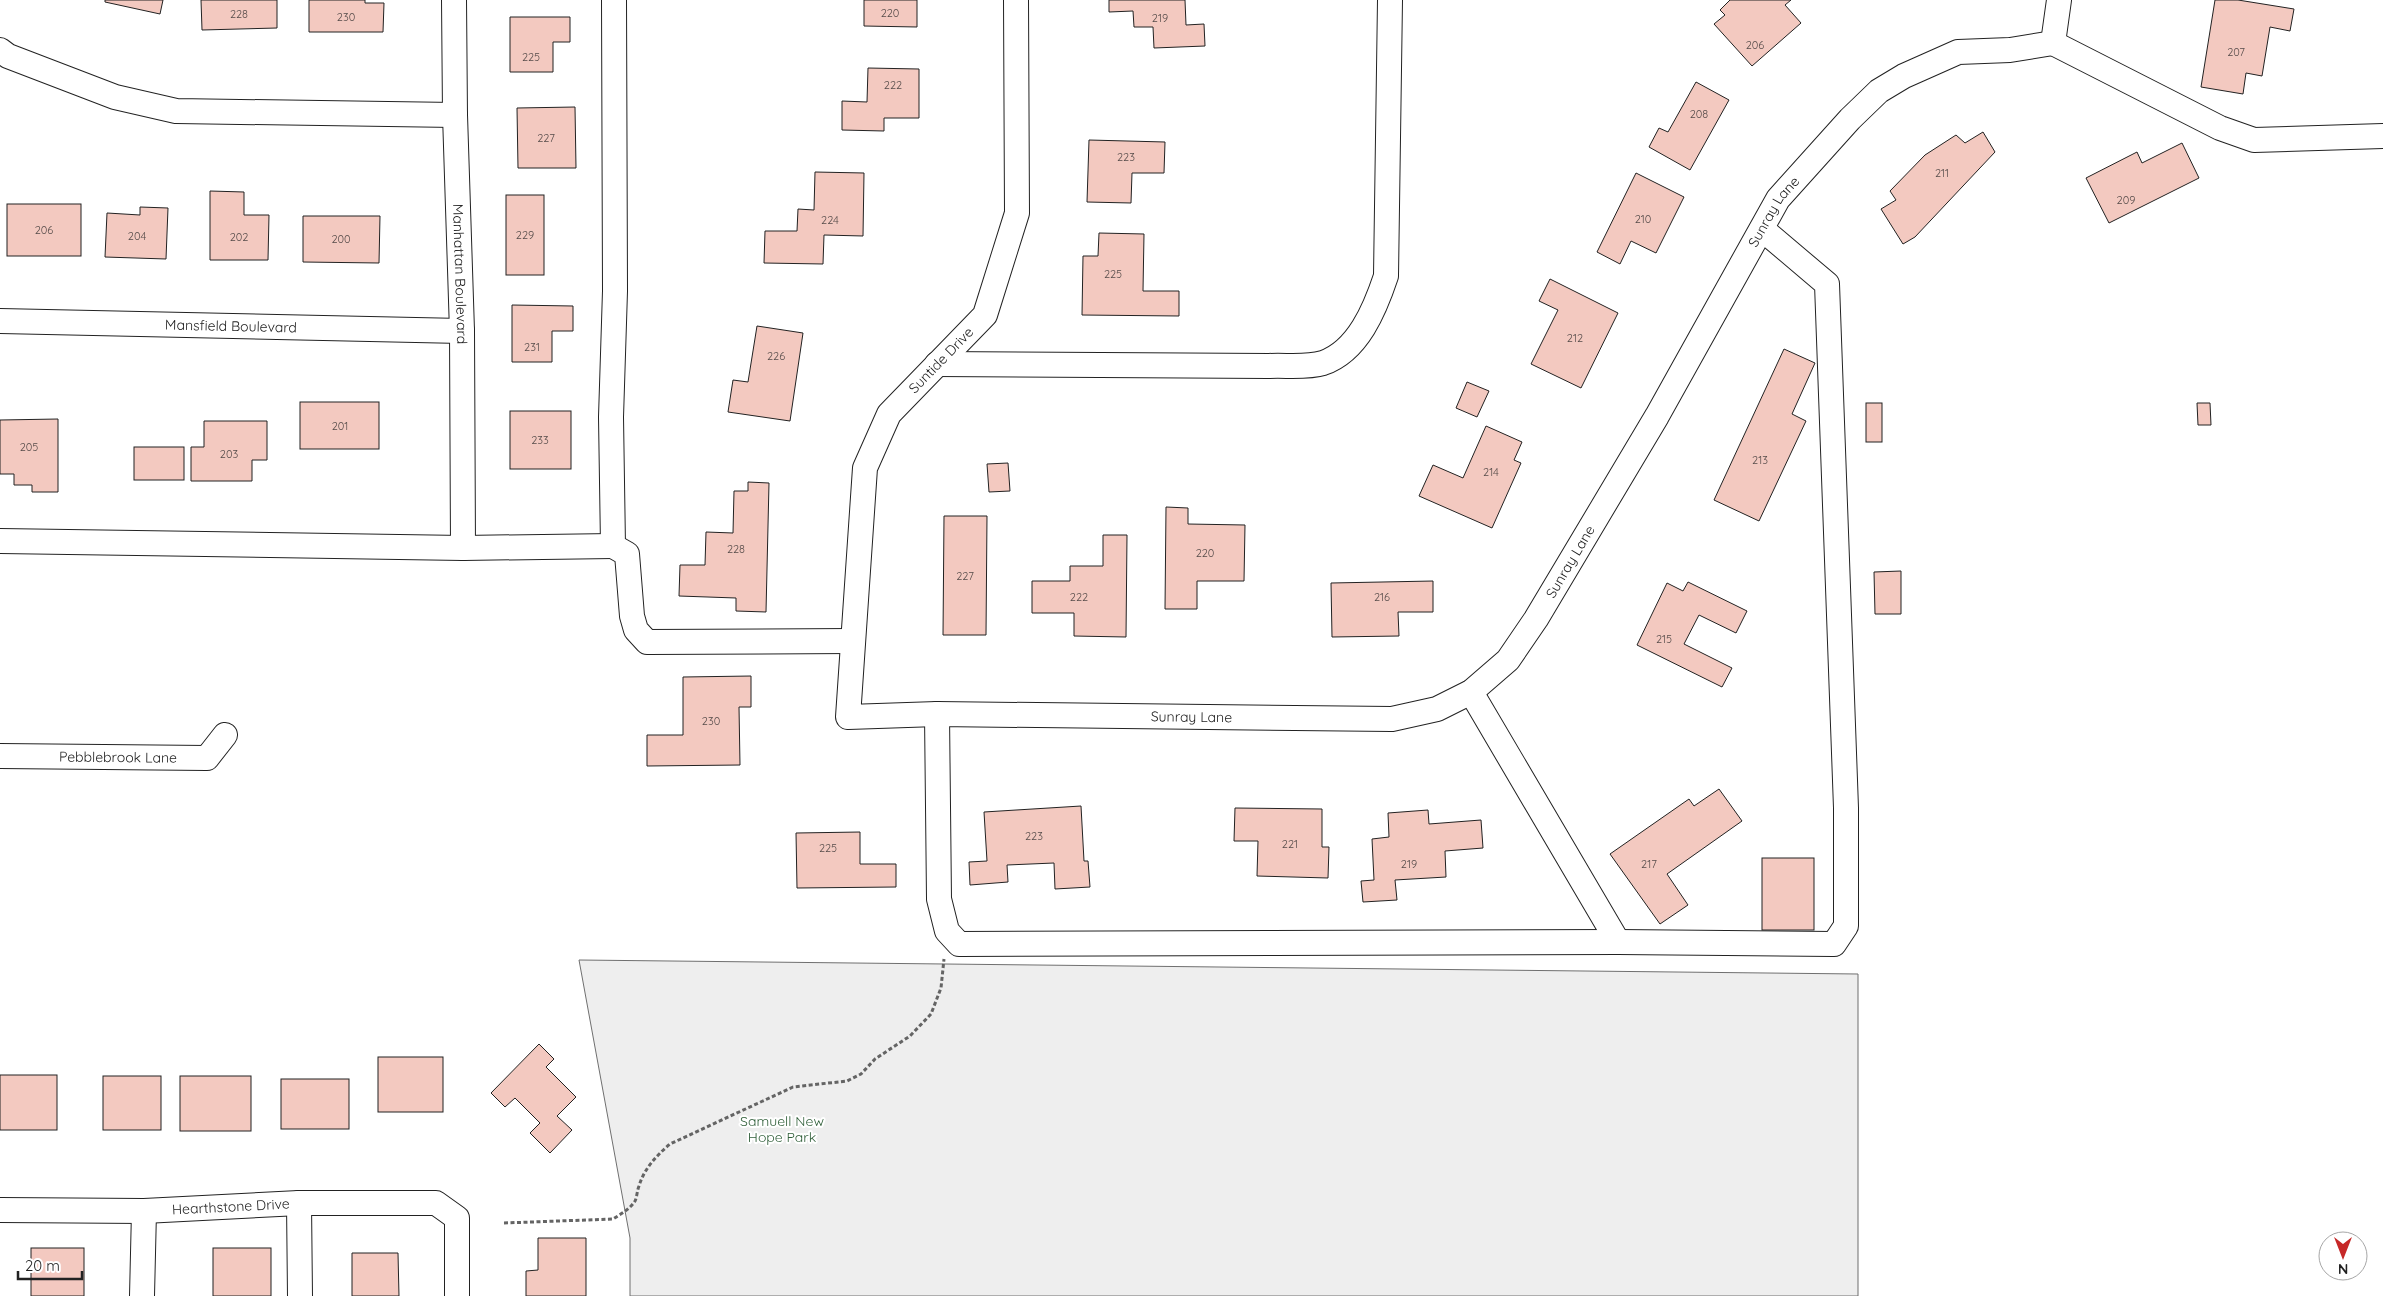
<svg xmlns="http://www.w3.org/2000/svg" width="2383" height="1296" font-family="Quicksand,sans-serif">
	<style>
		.green { fill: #eee; stroke: #6f6f6f }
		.building { fill: #f3c9c0; stroke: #222 }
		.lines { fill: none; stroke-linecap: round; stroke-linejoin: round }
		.minor-casing { stroke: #222; stroke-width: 26 }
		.path { stroke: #646464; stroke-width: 3; stroke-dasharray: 4 2.5; stroke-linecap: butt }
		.minor { stroke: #fff; stroke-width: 24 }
		.labels { text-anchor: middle; stroke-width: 4; stroke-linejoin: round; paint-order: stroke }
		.number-label { font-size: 11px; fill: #564c4a }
		.street-label { font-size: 14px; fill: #222; stroke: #fff }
		.park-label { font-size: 14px; fill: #2f5e38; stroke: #fff }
	</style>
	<rect width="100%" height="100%" fill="#fff"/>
	<!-- green -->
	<polygon class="green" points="579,960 1858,974 1858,1296 630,1296 630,1238"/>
	<!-- building -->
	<g class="building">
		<polygon points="105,0 163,0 160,14 105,2"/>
		<polygon points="201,0 277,0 277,28 202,30"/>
		<polygon points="309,0 365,0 365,3 384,3 383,32 309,32"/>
		<polygon points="864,0 917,0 917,27 864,26"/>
		<polygon points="1109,0 1185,0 1186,25 1204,24 1205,46 1154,48 1153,27 1134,27 1133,11 1109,12"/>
		<polygon points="1730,0 1791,0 1785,5 1801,23 1752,66 1714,24 1725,15 1720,10"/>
		<polygon points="2215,0 2238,0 2294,9 2290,31 2270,27 2262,76 2246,73 2243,94 2201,87"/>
		<polygon points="510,17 570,17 570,42 553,42 553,72 510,72"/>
		<polygon points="868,68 919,69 919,118 884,118 884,131 842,130 842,101 867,102"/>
		<polygon points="1696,82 1729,100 1690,170 1649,147 1659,128 1668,132"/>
		<polygon points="575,107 576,168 518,168 517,108"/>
		<polygon points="1983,132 1995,152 1915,237 1903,244 1881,209 1896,200 1890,191 1925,155 1956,135 1965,143"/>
		<polygon points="1089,140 1165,142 1164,173 1132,173 1131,203 1087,202"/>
		<polygon points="2182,143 2199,178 2109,223 2086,178 2137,152 2142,163"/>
		<polygon points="815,172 864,173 863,236 824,235 823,264 764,263 765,231 797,231 798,209 814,210"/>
		<polygon points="1636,173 1684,197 1656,253 1631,241 1620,264 1597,252"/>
		<polygon points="210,191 244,192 244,215 269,215 268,260 210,260"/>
		<rect x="506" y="195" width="38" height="80"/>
		<rect x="7" y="204" width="74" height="52"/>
		<polygon points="140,207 168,208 166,259 105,257 107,213 140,215"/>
		<polygon points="303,216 380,216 379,263 303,262"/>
		<polygon points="1099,233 1144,234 1143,291 1179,291 1179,316 1082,315 1083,256 1098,256"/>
		<polygon points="1550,279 1618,313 1581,388 1531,364 1558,310 1539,301"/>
		<polygon points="512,305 573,306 573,331 552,331 552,362 512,362"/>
		<polygon points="757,326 803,333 790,421 728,412 733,380 748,382"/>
		<polygon points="1784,349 1815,363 1792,414 1806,421 1759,521 1714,500"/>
		<polygon points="1467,382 1489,391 1477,417 1456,408"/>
		<rect x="300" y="402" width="79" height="47"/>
		<rect x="1866" y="403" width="16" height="39"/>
		<polygon points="2197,403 2210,403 2211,425 2198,425"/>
		<rect x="510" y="411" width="61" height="58"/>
		<polygon points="58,419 58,492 32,492 32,485 14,485 14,474 0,474 0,420"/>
		<polygon points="204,421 267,421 267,460 252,460 252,481 191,481 191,447 204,447"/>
		<polygon points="1486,426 1522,442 1514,460 1521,463 1492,528 1419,496 1433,465 1463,478"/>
		<rect x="134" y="447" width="50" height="33"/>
		<polygon points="1008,463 1010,491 989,492 987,464"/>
		<polygon points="748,482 769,483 766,612 736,611 736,598 679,596 680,565 705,565 706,532 733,533 734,491 748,491"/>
		<polygon points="1166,507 1188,508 1188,524 1245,525 1244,581 1197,581 1197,609 1165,609"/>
		<polygon points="944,516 987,516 986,635 943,635"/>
		<polygon points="1103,535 1127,535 1126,637 1074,636 1074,613 1032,613 1032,581 1070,581 1070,566 1103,566"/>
		<polygon points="1901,571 1901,614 1875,614 1874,572"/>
		<polygon points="1433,581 1433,612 1398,612 1399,636 1332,637 1331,583"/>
		<polygon points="1688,582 1747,611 1736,633 1699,615 1684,644 1732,668 1722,687 1637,645 1667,583 1683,591"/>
		<polygon points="751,676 751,707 739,707 740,765 647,766 647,735 683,735 683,677"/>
		<polygon points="1719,789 1742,821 1667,874 1688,905 1660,924 1610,854 1689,799 1694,806"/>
		<polygon points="1081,806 1084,861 1088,861 1090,887 1055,889 1054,863 1007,865 1008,882 970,885 969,862 987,861 984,812"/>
		<polygon points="1235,808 1322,809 1322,847 1329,847 1328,878 1257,876 1258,841 1234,841"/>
		<polygon points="1428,810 1429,824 1481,820 1483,848 1445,851 1446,877 1395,880 1397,900 1363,902 1361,881 1374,880 1372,839 1389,837 1388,813"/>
		<polygon points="860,832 860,864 896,864 896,887 797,888 796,833"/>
		<rect x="1762" y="858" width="52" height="72"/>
		<polygon points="539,1044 554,1059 546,1067 576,1097 557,1116 572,1130 550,1153 530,1133 540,1123 515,1098 505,1107 491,1093"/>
		<rect x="378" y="1057" width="65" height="55"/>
		<rect x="0" y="1075" width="57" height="55"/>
		<rect x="103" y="1076" width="58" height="54"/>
		<rect x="180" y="1076" width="71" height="55"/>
		<rect x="281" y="1079" width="68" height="50"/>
		<polygon points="538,1238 586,1238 586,1296 526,1296 526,1271 538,1270"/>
		<rect x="31" y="1248" width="53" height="48"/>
		<rect x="213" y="1248" width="58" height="48"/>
		<polygon points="352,1253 398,1253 399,1296 352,1296"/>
	</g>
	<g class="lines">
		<defs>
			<g id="minor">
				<path id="s1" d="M454,0L455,115L462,331L463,548"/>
				<polyline points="614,0 615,291 611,417 613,546 627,554 632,616 636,630 647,642 853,641"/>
				<path id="s2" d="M1016,0L1017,213L985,315L889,414L865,468L848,717L937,714L1392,719L1437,709L1471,692L1508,660L1536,619L1657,416L1778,199L1850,119L1879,91L1904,76L1958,52L2010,50L2053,43"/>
				<polyline points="2053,43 2220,128 2254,140 2383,136"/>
				<polyline points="2053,43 2059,0"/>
				<polyline points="0,50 8,56 115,97 176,111 455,115"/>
				<path id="s3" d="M0,321L462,331"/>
				<path d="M937,364L1269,366C1285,365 1307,368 1323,363C1358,351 1375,309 1386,276L1390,0"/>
				<polyline points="0,541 463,548 613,546"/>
				<polyline points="1471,692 1618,942"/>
				<polyline points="937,714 939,899 947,931 959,944 1618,942 1834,944 1846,926 1846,808 1827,284 1762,229"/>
				<path id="s4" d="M0,756L207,758L225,735"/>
				<polyline points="299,1203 300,1296"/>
				<path id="s5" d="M0,1210L144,1211L299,1203H436L457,1218V1296"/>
				<polyline points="142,1296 144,1211"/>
			</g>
		</defs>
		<!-- minor casing -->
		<use href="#minor" class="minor-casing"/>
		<!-- path -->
		<path class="path" d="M504,1223L613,1219C621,1214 630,1209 635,1201C637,1197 637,1191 639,1186C644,1169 656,1156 670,1144L793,1087L847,1081L861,1074L875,1059L910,1036L931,1014L941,988L944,959"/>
		<!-- minor -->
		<use href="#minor" class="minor"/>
	</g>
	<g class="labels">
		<!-- number labels -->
		<g class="number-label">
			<text x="890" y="17">220</text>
			<text x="239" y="18">228</text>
			<text x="346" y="21">230</text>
			<text x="1160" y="22">219</text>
			<text x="1755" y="49">206</text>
			<text x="2236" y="56">207</text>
			<text x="531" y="61">225</text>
			<text x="893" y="89">222</text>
			<text x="1699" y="118">208</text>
			<text x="546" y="142">227</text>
			<text x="1126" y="161">223</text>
			<text x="1942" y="177">211</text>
			<text x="2126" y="204">209</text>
			<text x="1643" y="223">210</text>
			<text x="830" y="224">224</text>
			<text x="44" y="234">206</text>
			<text x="525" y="239">229</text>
			<text x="137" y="240">204</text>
			<text x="239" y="241">202</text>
			<text x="341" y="243">200</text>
			<text x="1113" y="278">225</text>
			<text x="1575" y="342">212</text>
			<text x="532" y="351">231</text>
			<text x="776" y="360">226</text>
			<text x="340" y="430">201</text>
			<text x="540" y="444">233</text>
			<text x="29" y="451">205</text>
			<text x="229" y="458">203</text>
			<text x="1760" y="464">213</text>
			<text x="1491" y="476">214</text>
			<text x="736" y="553">228</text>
			<text x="1205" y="557">220</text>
			<text x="965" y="580">227</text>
			<text x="1079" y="601">222</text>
			<text x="1382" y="601">216</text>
			<text x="1664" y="643">215</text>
			<text x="711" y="725">230</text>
			<text x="1034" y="840">223</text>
			<text x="1290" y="848">221</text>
			<text x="828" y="852">225</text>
			<text x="1409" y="868">219</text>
			<text x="1649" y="868">217</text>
		</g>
		<!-- street labels -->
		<g class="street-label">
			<text dy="5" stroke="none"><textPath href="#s2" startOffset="1965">Sunray Lane</textPath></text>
			<text dy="5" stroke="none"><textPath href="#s1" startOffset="274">Manhattan Boulevard</textPath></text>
			<text dy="5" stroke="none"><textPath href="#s3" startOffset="231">Mansfield Boulevard</textPath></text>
			<text transform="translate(941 360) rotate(-46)" y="5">Suntide Drive</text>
			<text dy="5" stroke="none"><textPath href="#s2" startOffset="1560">Sunray Lane</textPath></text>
			<text dy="5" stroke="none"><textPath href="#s2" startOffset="1110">Sunray Lane</textPath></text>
			<text dy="5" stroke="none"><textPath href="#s4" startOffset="118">Pebblebrook Lane</textPath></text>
			<text dy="5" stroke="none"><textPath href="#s5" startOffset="231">Hearthstone Drive</textPath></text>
		</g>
		<!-- park labels -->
		<g class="park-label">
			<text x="782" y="1126">Samuell New<tspan x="782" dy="16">Hope Park</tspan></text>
		</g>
	</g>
	<!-- north arrow -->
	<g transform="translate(2343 1256) rotate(180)"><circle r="24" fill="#ffffff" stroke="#a7a7a7"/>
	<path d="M0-4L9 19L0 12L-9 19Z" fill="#c62828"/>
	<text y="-8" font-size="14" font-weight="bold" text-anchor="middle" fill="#222222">N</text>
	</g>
	<!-- scale -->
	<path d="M18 1271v8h64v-8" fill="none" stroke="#222222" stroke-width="2.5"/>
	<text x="25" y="1271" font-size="15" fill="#222222" stroke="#ffffff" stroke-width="4" paint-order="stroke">20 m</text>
</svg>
